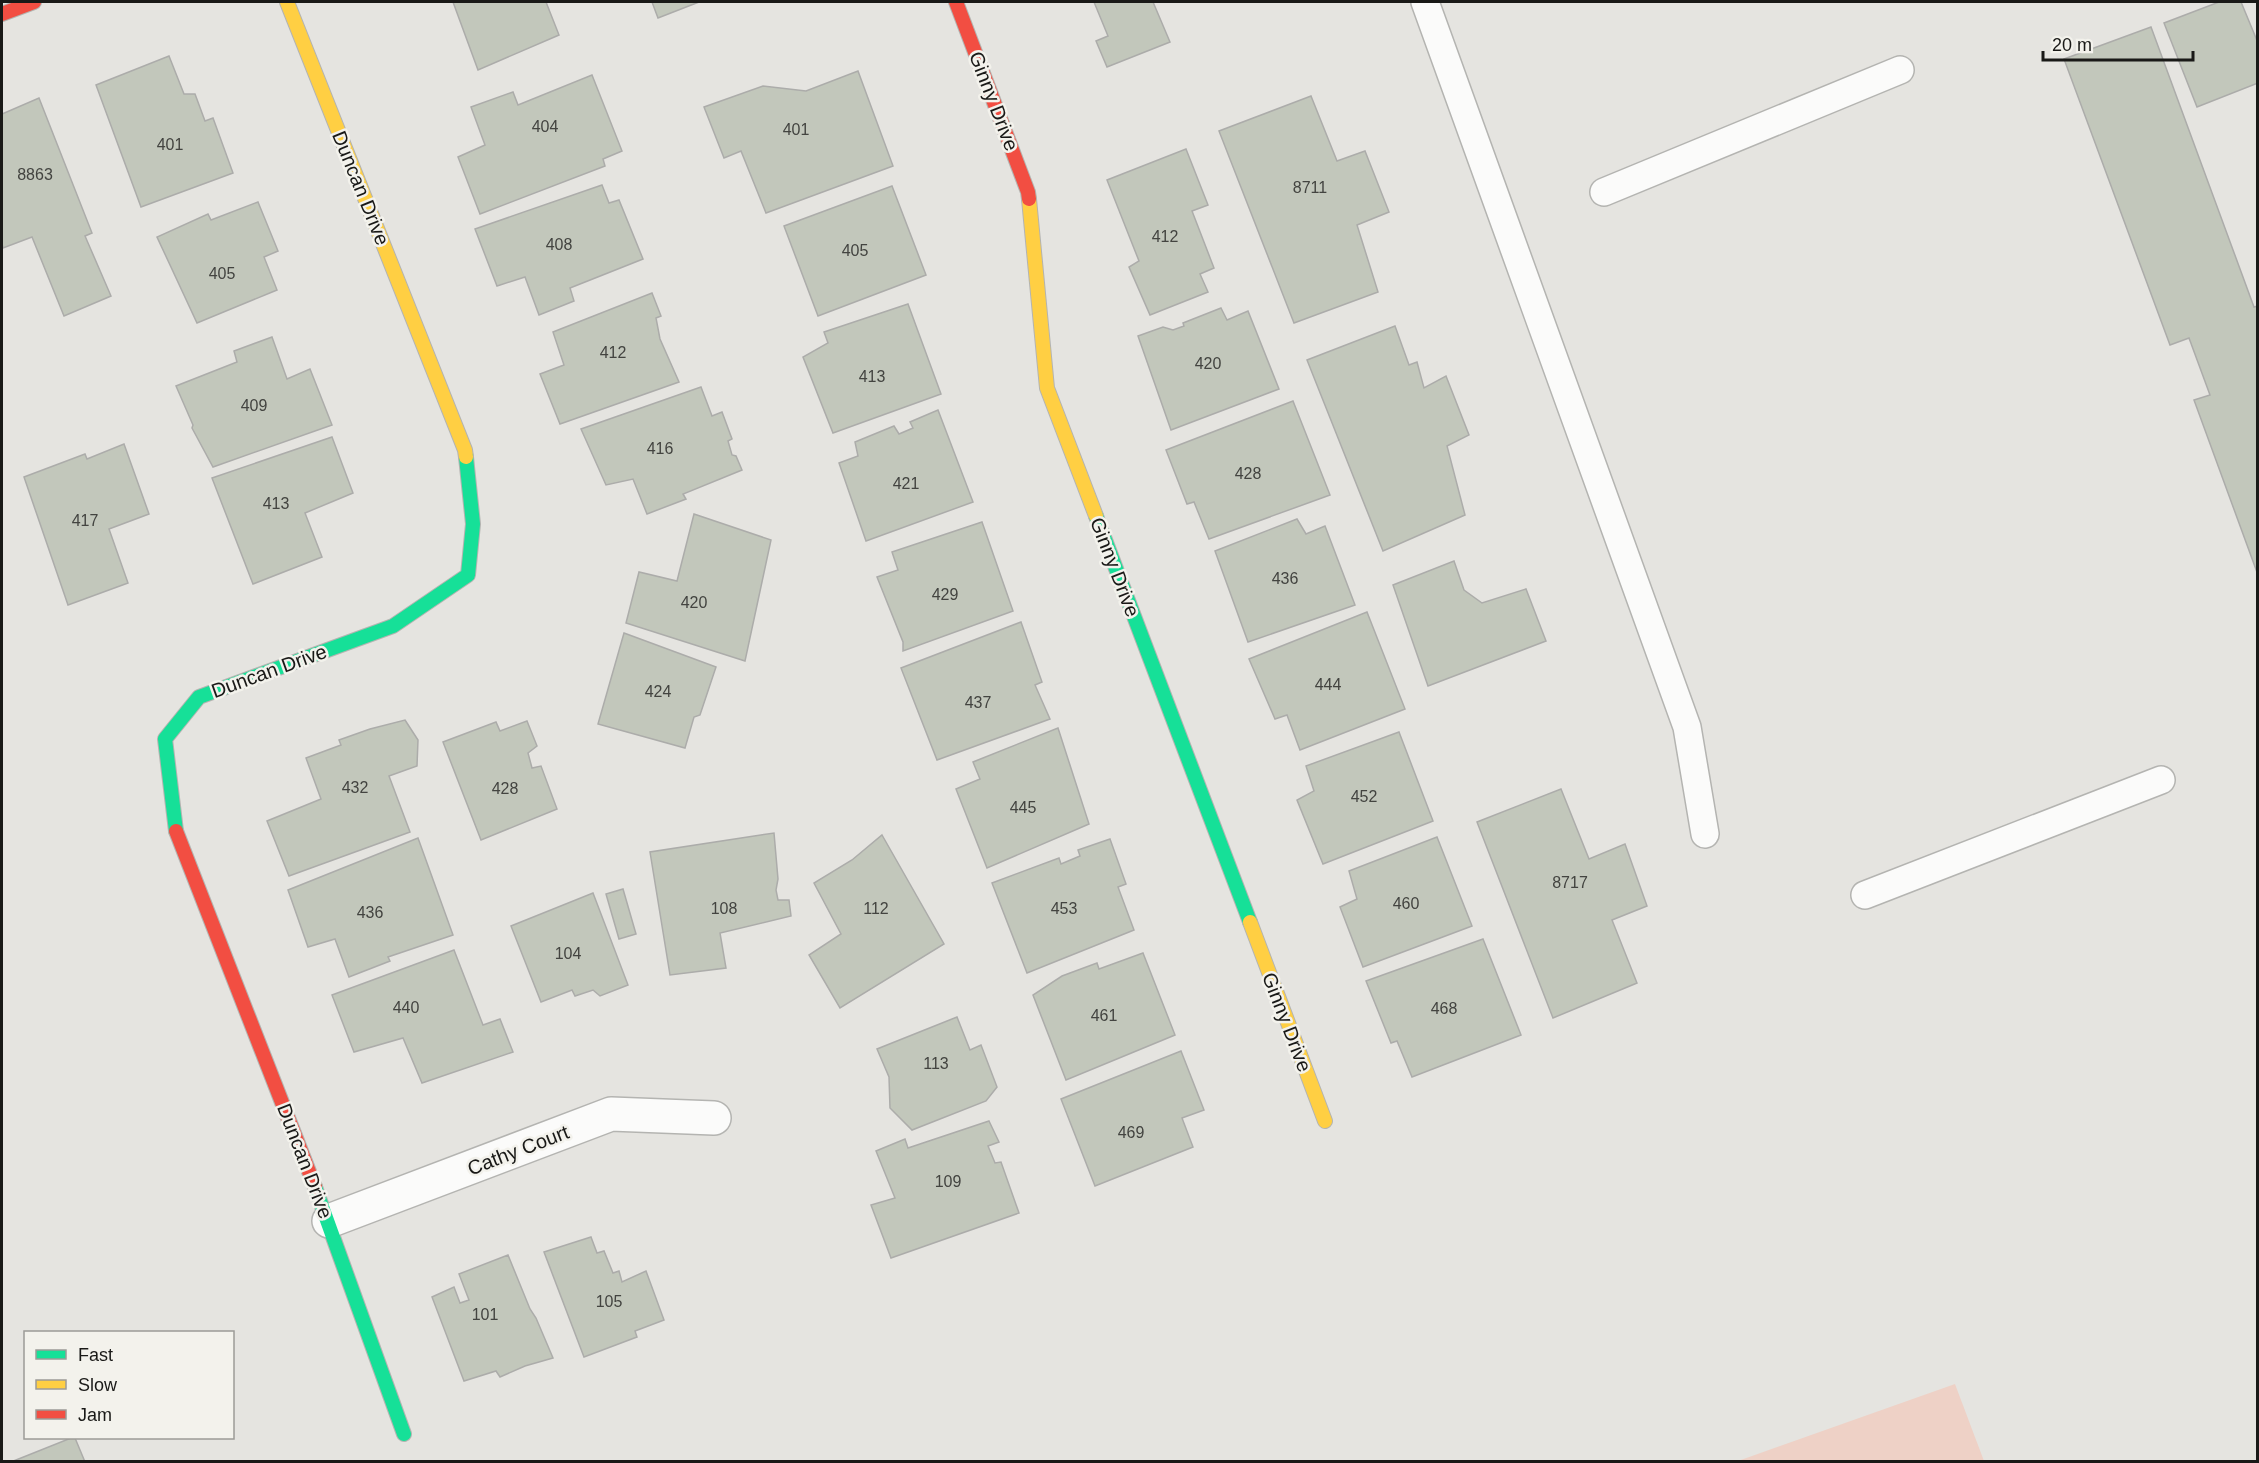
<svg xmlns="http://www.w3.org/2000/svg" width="2259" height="1463" font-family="Arial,sans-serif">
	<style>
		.green { fill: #eed1c6 }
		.building { fill: #c2c7bb; stroke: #acacaa; stroke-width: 1.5 }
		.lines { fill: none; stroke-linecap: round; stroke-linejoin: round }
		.lane-casing { stroke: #b4b4b1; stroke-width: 30 }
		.street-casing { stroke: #b4b4b1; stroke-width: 36 }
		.fast-casing { stroke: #b4b4b1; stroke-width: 16 }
		.slow-casing { stroke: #b4b4b1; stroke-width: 16 }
		.jam-casing { stroke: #b4b4b1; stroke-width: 16 }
		.lane { stroke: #fbfbfa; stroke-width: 27 }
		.street { stroke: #fbfbfa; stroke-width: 33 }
		.fast { stroke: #16e098; stroke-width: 14 }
		.slow { stroke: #ffcf43; stroke-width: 14 }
		.jam { stroke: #f24e42; stroke-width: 14 }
		.labels { text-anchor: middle; stroke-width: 5; stroke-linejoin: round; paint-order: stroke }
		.number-label { font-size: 16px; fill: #434440 }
		.street-label { font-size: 20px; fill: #191917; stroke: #f3f2ec }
	</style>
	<rect width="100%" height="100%" fill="#e5e4e0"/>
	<!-- green -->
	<polygon class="green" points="1955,1384 1984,1461 1738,1461"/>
	<!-- building -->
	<g class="building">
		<polygon points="453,2 546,2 559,35 478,70"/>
		<polygon points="652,2 699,2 658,18"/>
		<polygon points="1094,2 1153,2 1170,42 1107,67 1096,41 1108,36"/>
		<polygon points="2219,2 2241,2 2258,43 2258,83 2197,107 2164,23"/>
		<polygon points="2151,27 2254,307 2258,306 2258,575 2194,400 2210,395 2189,338 2170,345 2064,59"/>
		<polygon points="169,56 184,94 195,94 205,121 213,118 233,173 141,207 96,85"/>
		<polygon points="858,71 893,166 766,213 741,151 724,158 704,107 763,86 806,91"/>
		<polygon points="592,75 622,151 603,159 605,166 480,214 458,157 485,145 471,107 513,92 518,105"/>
		<polygon points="1311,96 1337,161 1365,151 1389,212 1357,225 1378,292 1294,323 1219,131"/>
		<polygon points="39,98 92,233 85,236 111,296 64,316 32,237 3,248 2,244 2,114"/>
		<polygon points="1186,149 1208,205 1192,211 1214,268 1200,274 1208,292 1150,315 1129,267 1139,261 1107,180"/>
		<polygon points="602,185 609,203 619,200 643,259 570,288 574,301 539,315 525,277 497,286 475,229"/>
		<polygon points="892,186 926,275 818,316 784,226"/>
		<polygon points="258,202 278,251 264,257 277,290 197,323 157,237 208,214 211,220"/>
		<polygon points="652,293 661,316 656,318 660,339 679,382 560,424 540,374 564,365 553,332"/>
		<polygon points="908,304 941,394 833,433 803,357 828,343 824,332"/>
		<polygon points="1221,308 1227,320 1248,311 1279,389 1171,430 1138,336 1163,327 1173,330 1184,326 1183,323"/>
		<polygon points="1395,326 1409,365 1417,362 1424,388 1446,376 1469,435 1447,446 1465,515 1383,551 1307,360"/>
		<polygon points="272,337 287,379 310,369 332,425 213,467 192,428 193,425 176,386 237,362 234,351"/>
		<polygon points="701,387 712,416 722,412 732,439 728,441 732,455 736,456 742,470 683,494 686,499 647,514 633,479 606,485 581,429"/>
		<polygon points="1293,401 1330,495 1209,539 1194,502 1187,504 1166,450"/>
		<polygon points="938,410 973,502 866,541 839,463 858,456 855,442 894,426 899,434 913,428 910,422"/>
		<polygon points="332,437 353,493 305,513 322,557 253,584 212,478"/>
		<polygon points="124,444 149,514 109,529 128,583 68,605 24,477 85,454 87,459"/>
		<polygon points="694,514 771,540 745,661 626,623 639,572 677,581"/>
		<polygon points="1297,519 1306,534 1325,526 1355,605 1248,642 1215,551"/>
		<polygon points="982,522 1013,611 903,651 903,642 877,577 898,570 892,552"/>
		<polygon points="1454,561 1464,590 1482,603 1526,589 1546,641 1428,686 1393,585"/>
		<polygon points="1367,612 1405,709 1300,750 1287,715 1275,719 1249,659"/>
		<polygon points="1021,622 1042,682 1035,685 1050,719 937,760 901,668"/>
		<polygon points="624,633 716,667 700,715 694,717 685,748 598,724"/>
		<polygon points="405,720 418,740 417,766 389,776 410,832 289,876 267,821 321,799 306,758 341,745 339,740 370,729"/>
		<polygon points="527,721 537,746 528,753 532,768 541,766 557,809 481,840 443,742 496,722 500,731"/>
		<polygon points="1058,728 1089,824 987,868 956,789 980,779 973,762"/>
		<polygon points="1399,732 1433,821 1323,864 1297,800 1314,791 1306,766"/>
		<polygon points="1561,789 1589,859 1625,844 1647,906 1612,920 1637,983 1553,1018 1477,822"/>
		<polygon points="774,833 778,879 776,890 778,900 789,900 791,916 720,933 726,968 670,975 650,852"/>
		<polygon points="882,835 944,944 840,1008 809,955 841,934 814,883 852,860"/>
		<polygon points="1437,837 1472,926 1363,967 1340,907 1357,899 1349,871"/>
		<polygon points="418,838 453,935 388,957 390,961 349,977 335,939 308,947 288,890"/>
		<polygon points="1110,839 1126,884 1118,887 1134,930 1027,973 992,883 1059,858 1061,864 1080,856 1078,850"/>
		<polygon points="623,889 636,934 619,939 606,894"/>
		<polygon points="593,893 628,985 600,996 593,990 575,996 572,990 541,1002 511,926"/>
		<polygon points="1483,939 1521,1035 1412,1077 1397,1041 1391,1043 1366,981"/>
		<polygon points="454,950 483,1025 500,1019 513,1052 422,1083 403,1038 354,1052 332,995"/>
		<polygon points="1143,953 1175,1035 1066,1080 1033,995 1062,976 1097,963 1099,969"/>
		<polygon points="957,1017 970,1050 981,1045 997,1087 986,1101 912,1130 890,1108 889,1077 877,1049"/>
		<polygon points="1181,1051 1204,1110 1182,1118 1193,1147 1095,1186 1061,1099"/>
		<polygon points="989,1121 999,1142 988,1146 995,1163 1001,1162 1019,1213 891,1258 871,1205 895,1198 876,1151 905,1139 908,1148"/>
		<polygon points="591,1237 597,1253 604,1251 613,1273 619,1271 622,1282 646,1271 664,1320 635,1331 637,1337 584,1357 544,1252"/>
		<polygon points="508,1255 530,1309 536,1318 553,1358 525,1366 500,1377 496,1371 464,1381 432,1297 454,1287 460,1303 469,1300 459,1274"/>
		<polygon points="71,1438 75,1438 85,1462 11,1462"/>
	</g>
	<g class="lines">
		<defs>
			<g id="lane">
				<polyline points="1425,2 1687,727 1705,834"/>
				<polyline points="1604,192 1900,70"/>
				<polyline points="1865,895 2161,780"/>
			</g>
			<polyline id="street" points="329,1221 611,1114 714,1118"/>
			<g id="fast">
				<polyline points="1096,516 1250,922"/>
				<polyline points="176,831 165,739 199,697 393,626 468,575 473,524 466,457"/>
				<polyline points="315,1187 404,1434"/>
			</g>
			<g id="slow">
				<polyline points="287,2 465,450 466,457"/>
				<polyline points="1029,199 1047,388 1096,516"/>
				<polyline points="1250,922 1325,1121"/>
			</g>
			<g id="jam">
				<polyline points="956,2 1028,192 1029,199"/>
				<polyline points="2,14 34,2"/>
				<polyline points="176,831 315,1187"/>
			</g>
		</defs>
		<!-- lane casing -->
		<use href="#lane" class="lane-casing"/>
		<!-- street casing -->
		<use href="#street" class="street-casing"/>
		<!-- fast casing -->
		<use href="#fast" class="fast-casing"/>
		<!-- slow casing -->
		<use href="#slow" class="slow-casing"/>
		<!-- jam casing -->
		<use href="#jam" class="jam-casing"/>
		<!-- lane -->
		<use href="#lane" class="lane"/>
		<!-- street -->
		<use href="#street" class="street"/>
		<!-- fast -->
		<use href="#fast" class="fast"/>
		<!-- slow -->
		<use href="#slow" class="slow"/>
		<!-- jam -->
		<use href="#jam" class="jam"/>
	</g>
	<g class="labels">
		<!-- number labels -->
		<g class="number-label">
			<text x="545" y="132">404</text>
			<text x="796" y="135">401</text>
			<text x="170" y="150">401</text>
			<text x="35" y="180">8863</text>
			<text x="1310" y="193">8711</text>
			<text x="1165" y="242">412</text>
			<text x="559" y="250">408</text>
			<text x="855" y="256">405</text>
			<text x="222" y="279">405</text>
			<text x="613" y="358">412</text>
			<text x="1208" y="369">420</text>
			<text x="872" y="382">413</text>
			<text x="254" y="411">409</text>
			<text x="660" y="454">416</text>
			<text x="1248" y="479">428</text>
			<text x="906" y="489">421</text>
			<text x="276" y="509">413</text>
			<text x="85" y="526">417</text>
			<text x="1285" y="584">436</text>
			<text x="945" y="600">429</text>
			<text x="694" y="608">420</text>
			<text x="1328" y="690">444</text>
			<text x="658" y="697">424</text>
			<text x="978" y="708">437</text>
			<text x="355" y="793">432</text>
			<text x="505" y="794">428</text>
			<text x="1364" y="802">452</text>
			<text x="1023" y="813">445</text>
			<text x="1570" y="888">8717</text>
			<text x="1406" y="909">460</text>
			<text x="724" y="914">108</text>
			<text x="876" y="914">112</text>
			<text x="1064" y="914">453</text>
			<text x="370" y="918">436</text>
			<text x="568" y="959">104</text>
			<text x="406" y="1013">440</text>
			<text x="1444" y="1014">468</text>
			<text x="1104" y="1021">461</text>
			<text x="936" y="1069">113</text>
			<text x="1131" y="1138">469</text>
			<text x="948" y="1187">109</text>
			<text x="609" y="1307">105</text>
			<text x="485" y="1320">101</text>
		</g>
		<!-- street labels -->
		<g class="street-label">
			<text transform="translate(994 101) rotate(69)" y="7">Ginny Drive</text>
			<text transform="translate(361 188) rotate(68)" y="7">Duncan Drive</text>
			<text transform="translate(1115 567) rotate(69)" y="7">Ginny Drive</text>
			<text transform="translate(269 671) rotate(-20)" y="7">Duncan Drive</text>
			<text transform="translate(1287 1022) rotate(69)" y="7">Ginny Drive</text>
			<text transform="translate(518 1150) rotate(-21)" y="7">Cathy Court</text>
			<text transform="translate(305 1161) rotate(69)" y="7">Duncan Drive</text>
		</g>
	</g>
	<!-- border -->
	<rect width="2259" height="1463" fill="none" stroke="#191917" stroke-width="6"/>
	<!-- legend -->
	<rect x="24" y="1331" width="210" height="108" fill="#f3f2ec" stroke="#9c9b97" stroke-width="1.5"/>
	<rect x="36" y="1350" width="30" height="9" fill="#16e098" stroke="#9c9b97" stroke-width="1.5"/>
	<text x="78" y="1361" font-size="18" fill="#191917">Fast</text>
	<rect x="36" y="1380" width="30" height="9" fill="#ffcf43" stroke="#9c9b97" stroke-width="1.5"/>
	<text x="78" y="1391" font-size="18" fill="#191917">Slow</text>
	<rect x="36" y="1410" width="30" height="9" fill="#f24e42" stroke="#9c9b97" stroke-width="1.5"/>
	<text x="78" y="1421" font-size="18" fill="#191917">Jam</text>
	<!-- scale -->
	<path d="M2043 51v9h150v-9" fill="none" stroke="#191917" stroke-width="3"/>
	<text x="2052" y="51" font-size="18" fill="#191917" stroke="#f3f2ec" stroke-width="4.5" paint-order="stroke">20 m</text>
</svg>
